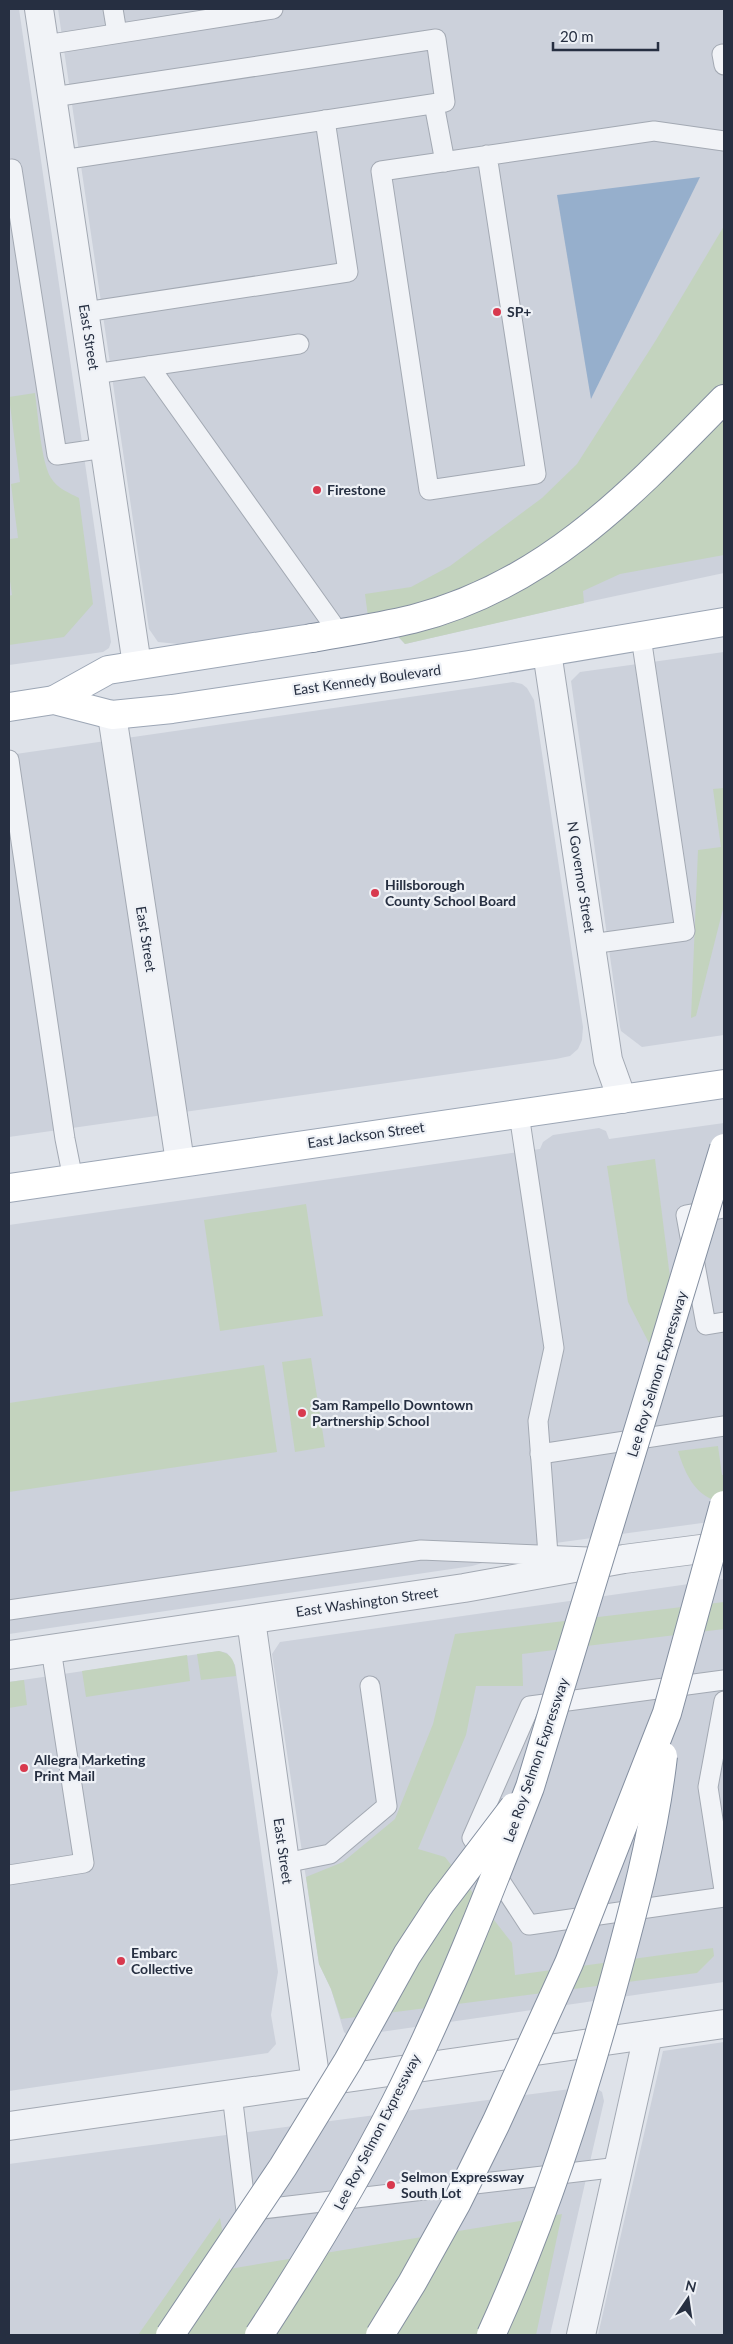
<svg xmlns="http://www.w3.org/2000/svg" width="733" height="2344" font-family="Lato,sans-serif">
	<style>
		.built { fill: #ccd1db }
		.green { fill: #c3d3be }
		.water { fill: #96afcc }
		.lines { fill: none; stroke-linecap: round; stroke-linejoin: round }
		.service-casing { stroke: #a3a9b3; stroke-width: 21 }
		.minor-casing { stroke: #a3a9b3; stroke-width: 30 }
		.tertiary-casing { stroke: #a3a9b3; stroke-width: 30 }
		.primary-casing { stroke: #9ca6b5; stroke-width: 30 }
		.motorway-casing { stroke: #848fa0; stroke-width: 30 }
		.service { stroke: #f1f3f7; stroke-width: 19 }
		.minor { stroke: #f1f3f7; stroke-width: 28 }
		.tertiary { stroke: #f1f3f7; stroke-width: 28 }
		.primary { stroke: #fff; stroke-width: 28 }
		.motorway { stroke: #fff; stroke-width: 28 }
		.motorway-bridge-casing { stroke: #848fa0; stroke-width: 30; stroke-linecap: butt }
		.motorway-bridge { stroke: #fff; stroke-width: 28 }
		.poi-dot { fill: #d8394e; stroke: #eef1f6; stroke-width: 2 }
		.labels { text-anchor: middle; stroke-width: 4.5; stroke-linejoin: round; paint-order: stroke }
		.poi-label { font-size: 14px; font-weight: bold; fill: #262f41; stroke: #eef1f6; text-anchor: start }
		.street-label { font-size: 14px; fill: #262f41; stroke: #eef1f6 }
	</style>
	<rect width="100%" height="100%" fill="#dee2e9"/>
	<!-- built -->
	<g class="built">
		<polygon points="9,9 19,9 111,642 109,648 103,652 9,665"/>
		<polygon points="58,9 724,9 724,573 592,601 405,644 378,615 178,644 158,642 149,629"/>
		<polygon points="724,652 724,1035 642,1047 621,1031 620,1027 571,681 580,672"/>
		<polygon points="513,682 522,684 527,688 534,700 583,1027 582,1040 578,1049 570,1056 556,1059 9,1137 9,755"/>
		<polygon points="724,1123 724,1520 548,1544 472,1566 9,1634 9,1225 540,1149 543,1142 553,1135 599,1128 606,1131 609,1139"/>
		<polygon points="724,1579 724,1982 353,2036 348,2036 344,2032 331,1989 319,1964 272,1654 280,1642"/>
		<polygon points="219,1651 227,1653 235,1665 278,1972 271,2015 276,2044 268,2053 9,2091 9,1682"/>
		<polygon points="724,2042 724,2335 598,2335 663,2051"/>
		<polygon points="593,2086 602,2092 604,2101 550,2335 9,2335 9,2164"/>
	</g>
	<!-- green -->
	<g class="green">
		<polygon points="724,226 724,555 620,574 583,591 584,603 405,644 378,615 368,617 365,594 411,587 450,566 542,498 577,464 656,340"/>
		<path d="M35,393C38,414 41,462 51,478C57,488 69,493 79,498L93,604L64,637L9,645V596L12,595L9,574V539L18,538L11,484L20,482L9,397Z"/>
		<polygon points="724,788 724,905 696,1016 691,1018 698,850 721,847 713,789"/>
		<polygon points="655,1159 678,1340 650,1345 628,1302 607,1166"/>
		<polygon points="306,1204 323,1316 220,1331 204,1220"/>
		<polygon points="311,1358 325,1447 295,1452 282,1362"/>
		<polygon points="264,1365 277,1452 9,1492 9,1403"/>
		<path d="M718,1446L722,1475H724V1503C696,1498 686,1476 678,1451Z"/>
		<polygon points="724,1602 724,1629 522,1654 523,1686 476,1686 466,1735 418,1849 445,1857 512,1943 515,1975 713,1948 714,1956 697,1973 341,2019 331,1989 319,1964 306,1877 343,1862 395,1819 433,1724 455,1634"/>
		<path d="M219,1651C233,1654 235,1663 236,1676L201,1680L197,1654Z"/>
		<polygon points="187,1655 190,1681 86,1697 82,1671"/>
		<polygon points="24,1680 27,1705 9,1708 9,1682"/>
		<polygon points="562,2214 536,2335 138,2335 220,2218 229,2269"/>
	</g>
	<!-- water -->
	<polygon class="water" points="700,177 591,399 557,195"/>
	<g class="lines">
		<defs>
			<g id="service">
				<polyline points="113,9 117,33"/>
				<polyline points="45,45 273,9"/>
				<polyline points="722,54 724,65"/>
				<polyline points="53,97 436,39 445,102 62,160"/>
				<polyline points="434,104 445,162"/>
				<polyline points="487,155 536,474 429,490 381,171 654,131 724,141"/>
				<polyline points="12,169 57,455 105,448"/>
				<polyline points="85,312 348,272 325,120"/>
				<polyline points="149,366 339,633"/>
				<polyline points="94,374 299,344"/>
				<polyline points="9,760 65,1139 73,1179"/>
				<polyline points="591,944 685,931 641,637"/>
				<polyline points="519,1114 554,1348 538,1421 549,1568"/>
				<polyline points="724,1208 686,1215 706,1325 724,1322"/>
				<polyline points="540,1454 724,1426"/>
				<polyline points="9,1610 421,1550 588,1557"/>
				<polyline points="724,1680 530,1706 472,1838 529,1925 724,1897"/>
				<polyline points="724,1701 708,1787 724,1890"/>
				<polyline points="285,1863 330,1854 387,1806 370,1686"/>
				<polyline points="9,1875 84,1863 51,1649"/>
				<polyline points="232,2094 246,2211 619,2167"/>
			</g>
			<g id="minor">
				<polyline points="39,9 137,665"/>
				<polyline points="547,652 608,1060 622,1099"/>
				<polyline points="112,715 180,1162"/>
				<polyline points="251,1620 316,2083"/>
				<polyline points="9,1655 464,1588 624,1559 724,1546"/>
				<polyline points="9,2126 724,2024"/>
			</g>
			<polyline id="tertiary" points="581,2335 648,2035"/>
			<g id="primary">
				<polyline points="54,700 108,670 312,638"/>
				<polyline points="9,707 54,700 112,715 172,709 469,665 724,622"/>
				<polyline points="9,1188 724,1084"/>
			</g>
			<path id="motorway" d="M312,638C346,632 380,627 413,619C546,585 632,493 724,399"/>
		</defs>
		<!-- service casing -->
		<use href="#service" class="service-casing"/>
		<!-- minor casing -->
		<use href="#minor" class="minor-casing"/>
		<!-- tertiary casing -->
		<use href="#tertiary" class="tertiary-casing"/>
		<!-- primary casing -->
		<use href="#primary" class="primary-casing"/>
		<!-- motorway casing -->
		<use href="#motorway" class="motorway-casing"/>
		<!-- service -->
		<use href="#service" class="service"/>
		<!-- minor -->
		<use href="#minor" class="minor"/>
		<!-- tertiary -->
		<use href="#tertiary" class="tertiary"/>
		<!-- primary -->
		<use href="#primary" class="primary"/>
		<!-- motorway -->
		<use href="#motorway" class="motorway"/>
		<defs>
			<g id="motorway-bridge">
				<polyline points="170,2335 283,2167 348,2061 407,1955 441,1903 514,1807"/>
				<path d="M259,2335C308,2260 354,2184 395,2104C447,2001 489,1893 530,1787L724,1148"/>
				<polyline points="380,2335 412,2283 456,2204 496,2123 569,1963 667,1713 724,1505"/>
				<path d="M491,2335C542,2224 580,2107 612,1989C633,1912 654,1835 663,1756"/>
			</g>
		</defs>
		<!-- motorway-bridge casing -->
		<use href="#motorway-bridge" class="motorway-bridge-casing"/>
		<!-- motorway-bridge -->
		<use href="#motorway-bridge" class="motorway-bridge"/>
	</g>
	<!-- markers -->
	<g class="poi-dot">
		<circle cx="497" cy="312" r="5"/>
		<circle cx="317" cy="490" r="5"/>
		<circle cx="375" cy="893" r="5"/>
		<circle cx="302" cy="1413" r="5"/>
		<circle cx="24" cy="1768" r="5"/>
		<circle cx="121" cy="1961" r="5"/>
		<circle cx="391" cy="2185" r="5"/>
	</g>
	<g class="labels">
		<!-- poi labels -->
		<g class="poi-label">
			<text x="507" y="317">SP+</text>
			<text x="327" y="495">Firestone</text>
			<text x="385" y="890">Hillsborough<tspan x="385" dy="16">County School Board</tspan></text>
			<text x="312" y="1410">Sam Rampello Downtown<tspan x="312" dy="16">Partnership School</tspan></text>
			<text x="34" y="1765">Allegra Marketing<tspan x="34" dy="16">Print Mail</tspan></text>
			<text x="131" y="1958">Embarc<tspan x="131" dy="16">Collective</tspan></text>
			<text x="401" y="2182">Selmon Expressway<tspan x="401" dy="16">South Lot</tspan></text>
		</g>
		<!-- street labels -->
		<g class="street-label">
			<text transform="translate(89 337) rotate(81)" y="5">East Street</text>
			<text transform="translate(367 680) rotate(-8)" y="5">East Kennedy Boulevard</text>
			<text transform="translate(581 877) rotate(81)" y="5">N Governor Street</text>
			<text transform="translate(146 939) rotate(81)" y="5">East Street</text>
			<text transform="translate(366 1135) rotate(-8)" y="5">East Jackson Street</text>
			<text transform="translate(657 1374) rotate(-73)" y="5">Lee Roy Selmon Expressway</text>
			<text transform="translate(367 1602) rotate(-8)" y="5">East Washington Street</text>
			<text transform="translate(536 1760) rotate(-71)" y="5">Lee Roy Selmon Expressway</text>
			<text transform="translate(283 1851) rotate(82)" y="5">East Street</text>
			<text transform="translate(377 2132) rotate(-63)" y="5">Lee Roy Selmon Expressway</text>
		</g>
	</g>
	<!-- border -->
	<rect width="733" height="2344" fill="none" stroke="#262f41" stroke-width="20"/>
	<!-- north arrow -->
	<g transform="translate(688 2299) rotate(13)" stroke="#eef1f6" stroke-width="4" paint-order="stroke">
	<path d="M0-4L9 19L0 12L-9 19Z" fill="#262f41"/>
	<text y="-8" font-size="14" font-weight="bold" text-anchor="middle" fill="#262f41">N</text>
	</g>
	<!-- scale -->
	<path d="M553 42v8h105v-8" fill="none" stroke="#262f41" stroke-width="2.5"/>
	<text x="560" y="42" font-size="15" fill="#262f41" stroke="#eef1f6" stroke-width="4" paint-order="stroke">20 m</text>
</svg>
